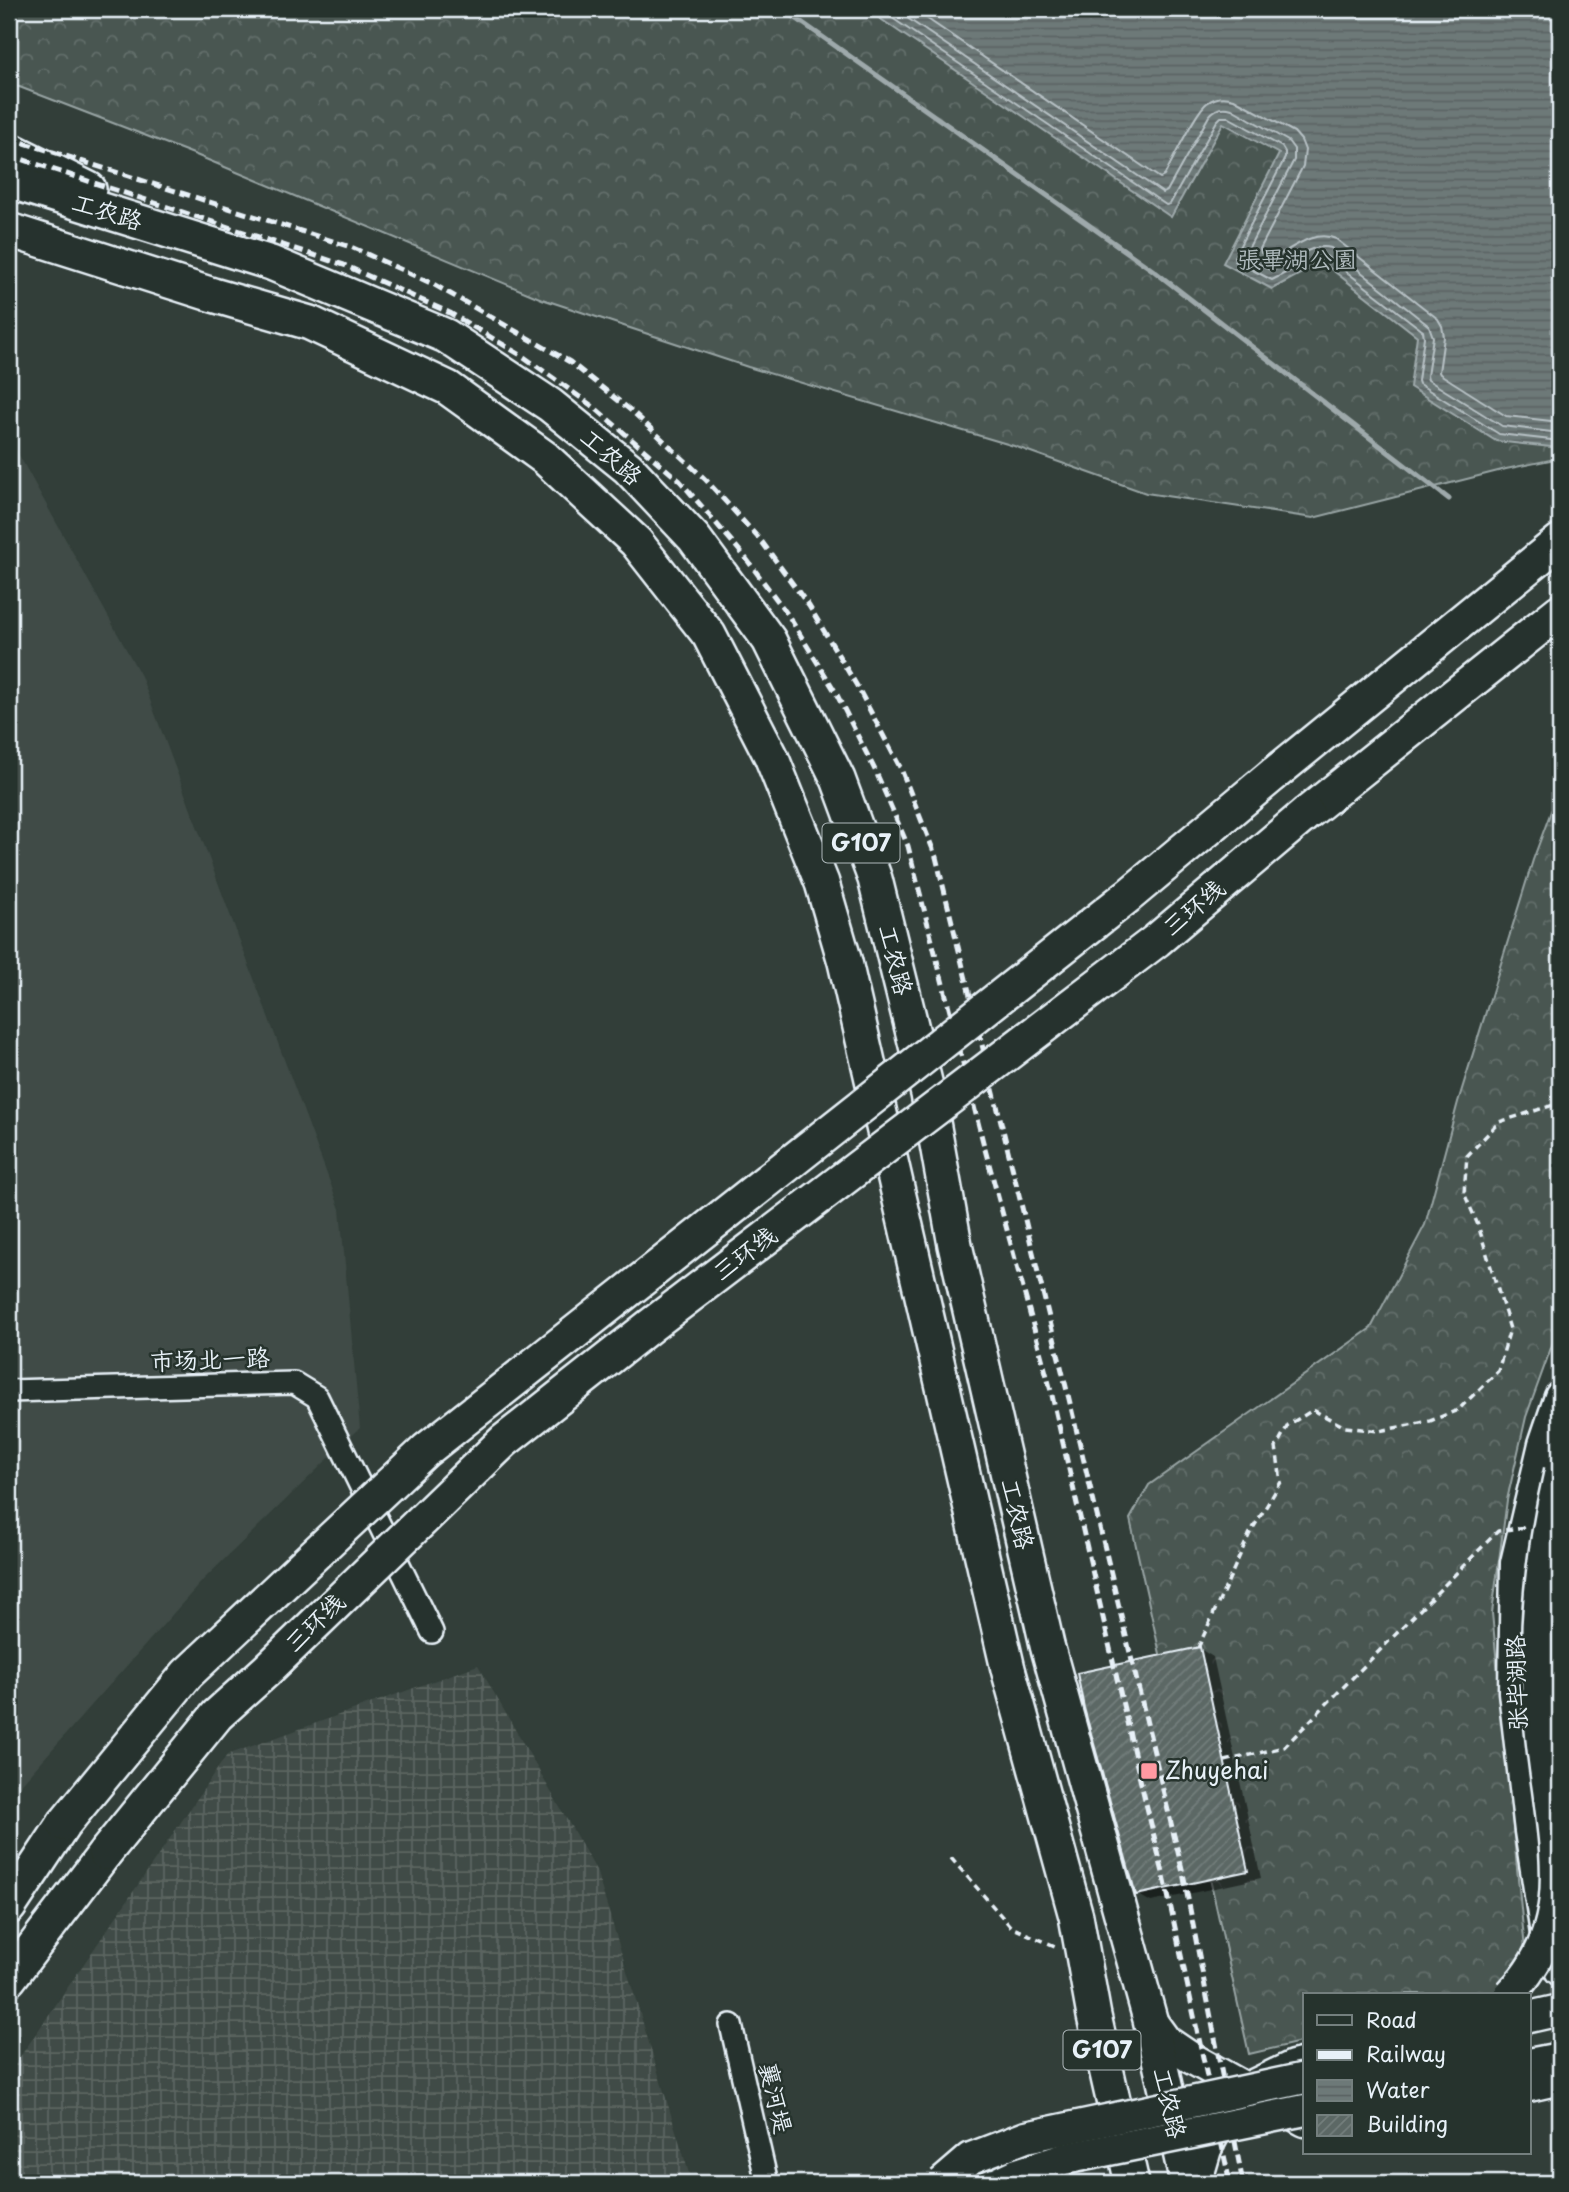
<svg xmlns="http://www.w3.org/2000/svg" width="1569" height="2192" font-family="'Playpen Sans','LXGW WenKai TC',sans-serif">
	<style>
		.built { fill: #3f4b46 }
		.industrial { fill: url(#industrial-grid) }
		.forest { fill: url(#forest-crowns); stroke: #98a4a4; stroke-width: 2 }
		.water { fill: url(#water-rules); stroke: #9ea9ab; stroke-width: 2 }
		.shadow { fill: #0007 }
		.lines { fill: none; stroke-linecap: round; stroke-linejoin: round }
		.shore { stroke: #b7c1c5; stroke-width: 2 }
		.stream { stroke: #9ea9ab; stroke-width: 5 }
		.building { fill: url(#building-hatch); stroke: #e8f1f8; stroke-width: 2 }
		.minor-casing { stroke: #e8f1f8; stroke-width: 26 }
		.secondary-casing { stroke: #e8f1f8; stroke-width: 35 }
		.trunk-casing { stroke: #e8f1f8; stroke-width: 38 }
		.path { stroke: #e8f1f8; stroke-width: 3.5; stroke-dasharray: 7 5; stroke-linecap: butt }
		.minor { stroke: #26332d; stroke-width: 21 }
		.secondary { stroke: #26332d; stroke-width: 30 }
		.trunk { stroke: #26332d; stroke-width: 33 }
		.rail { stroke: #e8f1f8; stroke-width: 5; stroke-dasharray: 10 5; stroke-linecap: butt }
		.secondary-bridge-casing { stroke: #e8f1f8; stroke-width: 35; stroke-linecap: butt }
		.trunk-bridge-casing { stroke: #e8f1f8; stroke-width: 38; stroke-linecap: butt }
		.path-bridge { stroke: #e8f1f8; stroke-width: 3.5; stroke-dasharray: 7 5; stroke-linecap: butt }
		.secondary-bridge { stroke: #26332d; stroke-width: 30 }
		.trunk-bridge { stroke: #26332d; stroke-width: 33 }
		.poi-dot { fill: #ff9aa2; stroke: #26332d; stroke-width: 2.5 }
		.labels { text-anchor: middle; stroke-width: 5; stroke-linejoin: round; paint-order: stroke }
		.shield { fill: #26332d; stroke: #aeb8bb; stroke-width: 2 }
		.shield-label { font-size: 23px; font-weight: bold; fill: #e8f1f8 }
		.street-label { font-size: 24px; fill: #e8f1f8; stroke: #26332d }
		.park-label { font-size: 24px; fill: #b0bbbe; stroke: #26332d }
		.poi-label { font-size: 24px; fill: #e8f1f8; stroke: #26332d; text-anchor: start }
	</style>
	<defs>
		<pattern id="industrial-grid" width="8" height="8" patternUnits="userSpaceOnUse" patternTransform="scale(1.75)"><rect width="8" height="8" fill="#3f4b46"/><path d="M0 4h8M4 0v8" fill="none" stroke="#5b6561"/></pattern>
		<pattern id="forest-crowns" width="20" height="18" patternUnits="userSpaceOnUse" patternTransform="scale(1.75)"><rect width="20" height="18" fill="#495651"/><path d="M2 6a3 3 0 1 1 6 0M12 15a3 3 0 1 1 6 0" fill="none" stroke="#636f6b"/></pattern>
		<pattern id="water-rules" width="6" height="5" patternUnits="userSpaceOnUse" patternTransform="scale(1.75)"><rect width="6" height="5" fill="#6d7978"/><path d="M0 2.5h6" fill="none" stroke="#5b6363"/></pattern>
		<pattern id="building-hatch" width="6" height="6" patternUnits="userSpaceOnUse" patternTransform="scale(1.75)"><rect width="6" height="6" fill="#5c6865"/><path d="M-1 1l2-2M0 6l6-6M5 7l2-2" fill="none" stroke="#737e7c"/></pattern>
	</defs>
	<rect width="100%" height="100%" fill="#323e39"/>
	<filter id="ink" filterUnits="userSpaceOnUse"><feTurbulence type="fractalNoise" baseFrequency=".0143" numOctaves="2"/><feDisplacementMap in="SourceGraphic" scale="14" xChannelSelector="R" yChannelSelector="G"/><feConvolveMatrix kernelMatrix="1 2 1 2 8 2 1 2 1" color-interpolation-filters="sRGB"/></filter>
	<g filter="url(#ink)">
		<!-- built -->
		<polygon class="built" points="9,437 141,676 340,1209 360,1428 204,1579 9,1798"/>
		<!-- industrial -->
		<polygon class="industrial" points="478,1665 596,1870 692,2183 9,2183 9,2073 227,1755"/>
		<!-- forest -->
		<g class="forest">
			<polygon points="9,9 1560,9 1560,458 1506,469 1313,518 1146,493 1014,446 748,367 542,299 196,155 9,83"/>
			<polygon points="1560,787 1560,1323 1526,1417 1507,1500 1492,1613 1529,1990 1512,1994 1305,1994 1305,2041 1249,2054 1130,1519 1149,1485 1371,1328 1425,1225 1458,1102 1533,860"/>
		</g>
		<!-- water -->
		<polygon class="water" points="866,9 1560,9 1560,448 1496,441 1410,387 1417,336 1322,262 1272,289 1223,263 1279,154 1223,123 1171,217"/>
		<!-- shadow -->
		<polygon class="shadow" points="1200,1649 1213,1657 1261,1878 1151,1902 1137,1894"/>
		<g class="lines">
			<!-- shore -->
			<g class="shore">
				<polyline points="879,9 1166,205 1170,204 1217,121 1221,117 1228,117 1282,147 1285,152 1285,158 1234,257 1235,261 1272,280 1318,256 1326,256 1423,331 1424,337 1418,381 1419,384 1499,434 1560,441"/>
				<path d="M894,9L1163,193L1167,191L1209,116C1215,108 1223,106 1232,109L1288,141L1294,149V160L1246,253L1247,257L1272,271C1289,262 1312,242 1331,248L1429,326L1433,337L1427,376L1428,380L1502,426L1560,433"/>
				<path d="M913,9L1160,178L1164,176C1173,160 1195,112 1207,103C1215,97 1225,96 1234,99L1294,132L1301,140L1305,150L1303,166L1260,249L1261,253L1272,259C1292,249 1313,229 1336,239L1438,319L1442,326L1444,337L1439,372L1440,374L1506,416L1560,422"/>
			</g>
			<!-- stream -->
			<polyline class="stream" points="783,9 1154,271 1449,499"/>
		</g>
		<!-- building -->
		<polygon class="building" points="1200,1647 1248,1871 1136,1895 1084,1708 1077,1673"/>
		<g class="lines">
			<defs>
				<g id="minor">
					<polyline points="9,1391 294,1383 317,1397 432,1632"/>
					<polyline points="731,2025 767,2183"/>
				</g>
				<g id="secondary">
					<polyline points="1560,1397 1544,1444 1516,1563 1514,1692 1530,1831 1547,1940 1560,1970"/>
					<polyline points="1560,1612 1558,1636 1560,1716"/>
					<polyline points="1529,2017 1560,2010"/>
					<polyline points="1150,2019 1166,2041 1191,2058 1305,2121"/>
					<polyline points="1529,2064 1560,2058"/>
					<polyline points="1529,2086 1560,2079"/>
					<polyline points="1196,2183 1206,2149 1230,2103 1245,2089 1293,2066 1305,2063"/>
				</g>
				<g id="trunk">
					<polyline points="9,149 89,189"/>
					<polyline points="9,181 271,263 446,336 550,405 628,468 694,538 769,640 838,779 875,879 928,1094 955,1245 1047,1645 1150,2019 1187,2183"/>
					<polyline points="9,230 213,295 310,323 448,388 545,458 636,542 709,635 771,756 822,883 845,962 1008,1669 1076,1916 1094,2016 1132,2183"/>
					<polyline points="1274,774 1560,541"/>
					<polyline points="1307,813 1560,611"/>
					<polyline points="9,1907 64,1824"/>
					<polyline points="9,1979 105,1853"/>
				</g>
			</defs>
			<!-- minor casing -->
			<use href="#minor" class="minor-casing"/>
			<!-- secondary casing -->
			<use href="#secondary" class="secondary-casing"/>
			<!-- trunk casing -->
			<use href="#trunk" class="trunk-casing"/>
			<!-- path -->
			<g class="path">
				<polyline points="1560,872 1560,881"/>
				<polyline points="1198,1648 1250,1533 1281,1482 1276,1447 1288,1425 1313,1410 1345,1427 1379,1431 1430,1421 1458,1410 1498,1371 1510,1329 1478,1225 1464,1193 1467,1156 1499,1122 1560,1103"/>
				<polyline points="951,1858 1011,1927 1057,1947"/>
			</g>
			<!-- minor -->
			<use href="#minor" class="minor"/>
			<!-- secondary -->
			<use href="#secondary" class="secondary"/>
			<!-- trunk -->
			<use href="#trunk" class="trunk"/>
			<!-- rail -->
			<g class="rail">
				<polyline points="9,138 351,247 433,284 570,362 634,413 706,480 762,542 809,606 857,686 901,769 936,857 1069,1399 1183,1873 1243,2183"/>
				<polyline points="9,155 344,265 450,313 524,357 595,408 680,481 745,557 788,615 835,691 876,772 908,846 983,1142 1051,1391 1140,1779 1165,1881 1230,2183"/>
			</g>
			<defs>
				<g id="secondary-bridge">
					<path d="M1510,1994C1569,1934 1558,1866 1548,1789C1542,1749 1537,1708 1537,1667C1536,1601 1545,1535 1560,1471"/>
					<polyline points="942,2183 971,2158 1026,2137 1305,2078"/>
					<polyline points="998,2183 1017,2174 1064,2159 1305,2110"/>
				</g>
				<g id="trunk-bridge">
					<polyline points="64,1824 187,1674 426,1450 1128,896 1274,774"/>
					<polyline points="105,1853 217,1715 266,1671 504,1441 650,1326 1157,940 1307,813"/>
				</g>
			</defs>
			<!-- secondary-bridge casing -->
			<use href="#secondary-bridge" class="secondary-bridge-casing"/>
			<!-- trunk-bridge casing -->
			<use href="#trunk-bridge" class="trunk-bridge-casing"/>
			<!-- path-bridge -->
			<polyline class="path-bridge" points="1225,1761 1284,1747 1498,1531 1526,1527"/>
			<!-- secondary-bridge -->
			<use href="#secondary-bridge" class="secondary-bridge"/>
			<!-- trunk-bridge -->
			<use href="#trunk-bridge" class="trunk-bridge"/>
		</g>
	</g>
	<!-- markers -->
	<rect class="poi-dot" x="1140" y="1762" width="18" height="18" rx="3.5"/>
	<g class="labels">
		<!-- shield labels -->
		<g class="shield">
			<rect x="822.5" y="823.5" width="77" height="39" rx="5"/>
			<rect x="1063.5" y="2030.5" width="77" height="39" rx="5"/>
		</g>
		<g class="shield-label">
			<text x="861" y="851">G107</text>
			<text x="1102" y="2058">G107</text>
		</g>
		<!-- street labels -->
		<g class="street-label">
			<text transform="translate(107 212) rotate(17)" y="8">工农路</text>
			<text transform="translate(611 457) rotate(41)" y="8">工农路</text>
			<text transform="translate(1194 908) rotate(-40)" y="8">三环线</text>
			<text transform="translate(895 960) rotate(76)" y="8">工农路</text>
			<text transform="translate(745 1254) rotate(-37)" y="8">三环线</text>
			<text transform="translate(210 1360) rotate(-2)" y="8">市场北一路</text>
			<text transform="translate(1017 1514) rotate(77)" y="8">工农路</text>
			<text transform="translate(315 1623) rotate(-44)" y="8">三环线</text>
			<text transform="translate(1517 1683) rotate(-92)" y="8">张毕湖路</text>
			<text transform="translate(775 2098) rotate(77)" y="8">襄河堤</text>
			<text transform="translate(1169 2103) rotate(77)" y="8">工农路</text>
		</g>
		<!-- park labels -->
		<g class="park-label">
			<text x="1297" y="268">張畢湖公園</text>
		</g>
		<!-- poi labels -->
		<g class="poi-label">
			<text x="1165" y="1779">Zhuyehai</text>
		</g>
	</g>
	<!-- margin -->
	<rect width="1569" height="2192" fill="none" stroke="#26332d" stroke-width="35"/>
	<rect x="18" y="18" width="1534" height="2157" fill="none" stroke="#e8f1f8" stroke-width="2.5" filter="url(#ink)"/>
	<!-- legend -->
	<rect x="1303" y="1993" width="228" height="161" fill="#26332d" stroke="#747f7e" stroke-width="2"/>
	<rect x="1317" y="2015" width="35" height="10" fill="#26332d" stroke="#747f7e" stroke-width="2"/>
	<text x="1366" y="2028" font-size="21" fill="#e8f1f8">Road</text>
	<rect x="1317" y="2050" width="35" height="10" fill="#e8f1f8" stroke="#747f7e" stroke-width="2"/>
	<text x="1366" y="2062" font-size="21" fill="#e8f1f8">Railway</text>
	<rect x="1317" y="2080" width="35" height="21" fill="url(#water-rules)" stroke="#747f7e" stroke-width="2"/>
	<text x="1366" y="2098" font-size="21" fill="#e8f1f8">Water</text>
	<rect x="1317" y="2115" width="35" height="21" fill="url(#building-hatch)" stroke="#747f7e" stroke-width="2"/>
	<text x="1366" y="2132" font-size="21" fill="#e8f1f8">Building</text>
</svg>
